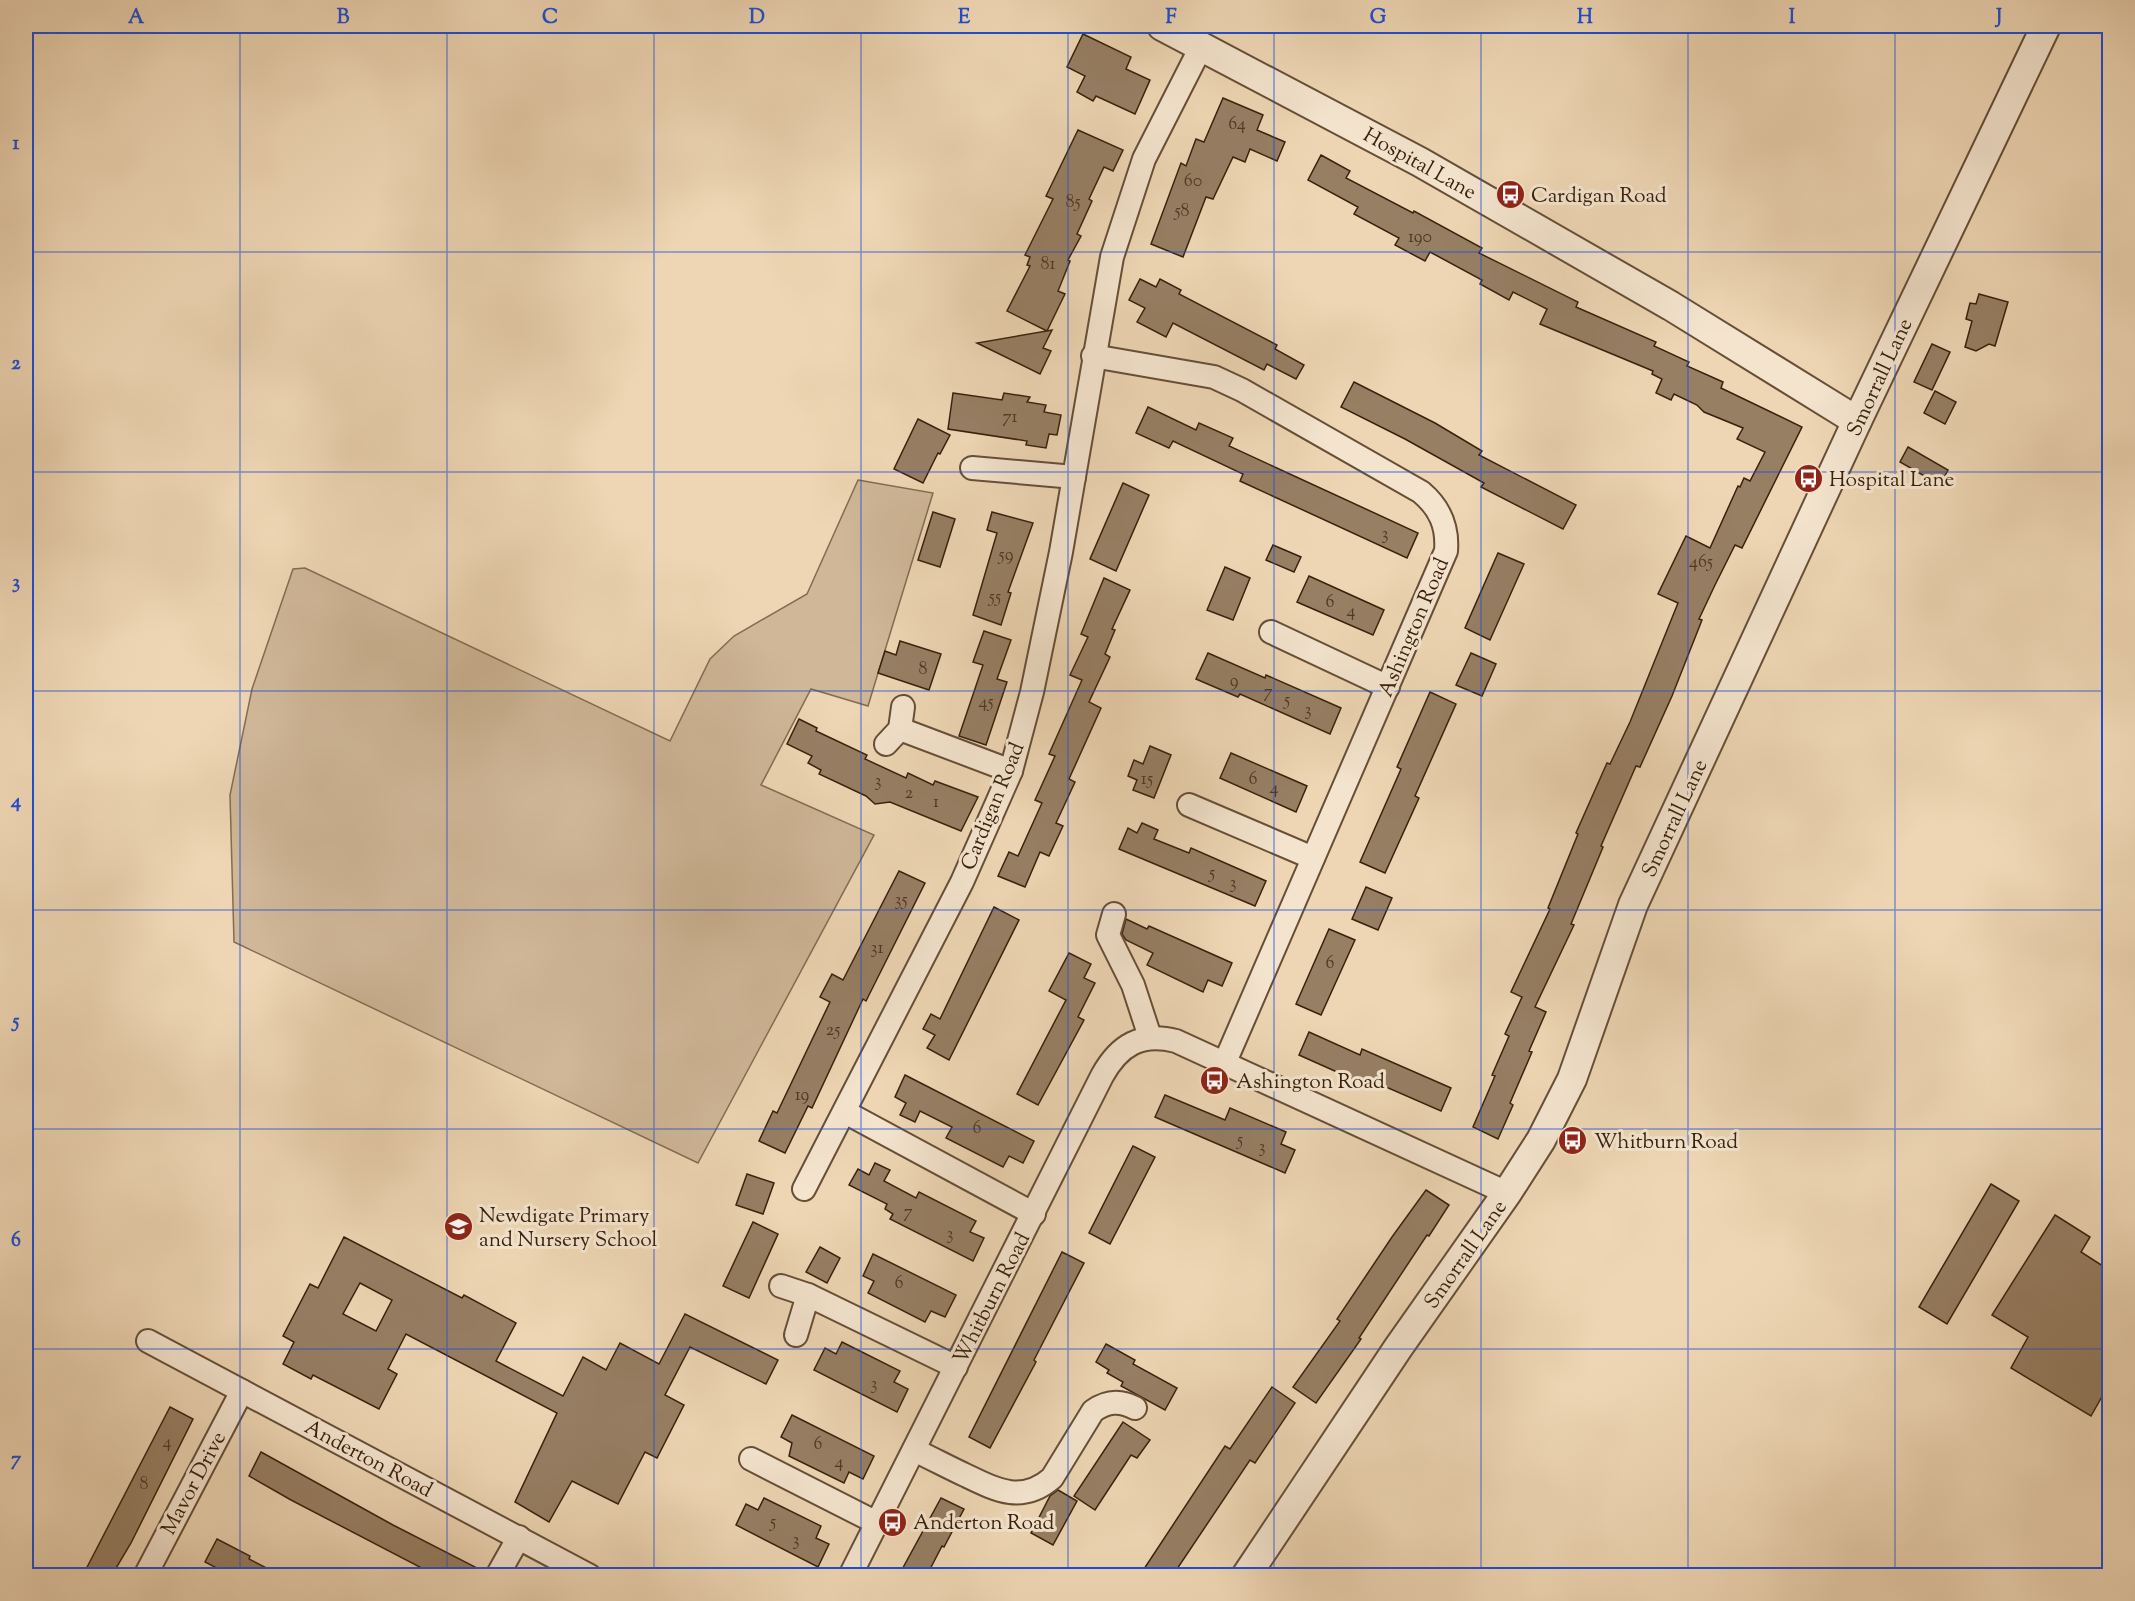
<svg xmlns="http://www.w3.org/2000/svg" width="2135" height="1601" font-family="'Sorts Mill Goudy',serif">
	<style>
		.green { fill: #cfb798; stroke: #846c52; stroke-width: 1.5 }
		.building { fill: #977f64; stroke: #38210d; stroke-width: 1.5; fill-rule: evenodd }
		.lines { fill: none; stroke-linecap: round; stroke-linejoin: round }
		.minor-casing { stroke: #664e37; stroke-width: 26 }
		.tertiary-casing { stroke: #664e37; stroke-width: 32 }
		.minor { stroke: #f4e4ce; stroke-width: 22 }
		.tertiary { stroke: #f4e4ce; stroke-width: 28 }
		.grid { fill: none; stroke: #1d4ed8; stroke-width: 1.5; stroke-opacity: 0.55 }
		.labels { text-anchor: middle; stroke-width: 6; stroke-linejoin: round; paint-order: stroke }
		.number-label { font-size: 18px; fill: #503823 }
		.street-label { font-size: 21px; fill: #38210d; stroke: #f4e4ce }
		.poi-label { font-size: 21px; fill: #38210d; stroke: #f4e4ce; text-anchor: start }
		.neatline { fill: none; stroke: #1d4ed8; stroke-width: 2 }
		.grid-label { font-size: 20px; text-anchor: middle; font-weight: bold; fill: #1d4ed8 }
	</style>
	<rect width="100%" height="100%" fill="#eed6b4"/>
	<filter id="stains"><feTurbulence type="fractalNoise" baseFrequency=".00333" numOctaves="4"/><feColorMatrix values="0 0 0 0 .2 0 0 0 0 .09 0 0 0 0 .02 0 0 0 .5 -.17"/></filter>
	<radialGradient id="worn" r=".72"><stop offset=".6" stop-color="#630" stop-opacity="0"/><stop offset="1" stop-color="#630" stop-opacity=".3"/></radialGradient>
	<!-- green -->
	<polygon class="green" points="858,480 933,493 868,706 811,689 761,785 874,835 698,1163 234,942 230,795 252,689 293,569 305,568 670,741 710,659 734,636 807,594"/>
	<!-- building -->
	<g class="building">
		<polygon points="1083,34 1131,57 1126,69 1150,80 1135,114 1096,96 1093,101 1077,92 1085,76 1067,67"/>
		<polygon points="1223,98 1263,115 1257,130 1285,142 1277,161 1250,149 1245,162 1233,157 1213,199 1206,197 1183,257 1151,244 1181,163 1186,166 1196,139 1204,142"/>
		<polygon points="1078,130 1123,150 1113,171 1104,167 1089,199 1092,201 1077,234 1081,236 1068,260 1070,261 1058,291 1065,294 1047,331 1052,330 1043,348 1051,351 1040,374 977,343 1047,331 1007,311 1030,266 1027,265 1030,257 1025,255 1053,199 1046,196"/>
		<polygon points="1321,155 1350,171 1346,178 1413,213 1414,211 1482,248 1479,253 1578,302 1576,307 1656,342 1654,346 1689,362 1687,366 1723,382 1721,388 1802,427 1742,548 1735,545 1715,585 1699,619 1702,620 1672,696 1640,767 1636,766 1601,846 1603,847 1571,924 1574,925 1535,1007 1546,1012 1529,1051 1532,1052 1510,1103 1513,1105 1498,1139 1473,1127 1495,1076 1492,1075 1509,1036 1505,1034 1522,997 1511,992 1550,909 1548,908 1578,834 1576,833 1607,763 1610,764 1630,722 1678,603 1658,594 1686,536 1710,548 1738,486 1740,487 1744,478 1750,481 1765,452 1737,439 1743,428 1704,412 1697,405 1674,394 1671,400 1656,393 1662,379 1652,374 1653,371 1540,324 1547,309 1513,292 1509,300 1480,284 1482,280 1430,252 1425,261 1395,245 1399,238 1354,214 1358,207 1308,180"/>
		<polygon points="1140,279 1156,287 1160,279 1181,290 1179,294 1277,345 1275,349 1304,365 1296,379 1267,364 1264,370 1173,323 1166,337 1137,322 1145,308 1129,300"/>
		<polygon points="1979,294 2008,302 1995,346 1989,344 1976,351 1965,347 1972,321 1966,319 1970,303 1976,304"/>
		<polygon points="1932,344 1950,352 1932,390 1914,382"/>
		<polygon points="1354,382 1435,423 1482,451 1479,455 1576,505 1563,529 1481,487 1484,483 1405,439 1341,407"/>
		<polygon points="1935,391 1956,402 1945,424 1924,413"/>
		<polygon points="953,393 1002,400 1004,393 1030,397 1027,402 1046,405 1044,412 1061,415 1057,435 1049,434 1046,448 1026,445 1027,441 948,429"/>
		<polygon points="1148,407 1196,430 1199,423 1233,438 1229,446 1418,533 1407,558 1240,481 1243,474 1173,441 1169,448 1136,433"/>
		<polygon points="918,419 950,435 940,454 938,453 923,483 894,469"/>
		<polygon points="1908,447 1948,470 1940,485 1900,462"/>
		<polygon points="1123,483 1149,495 1116,571 1090,559"/>
		<polygon points="933,512 955,519 940,567 918,560"/>
		<polygon points="992,512 1033,523 1008,592 1011,593 1001,625 973,615 997,533 987,530"/>
		<polygon points="1273,545 1301,557 1294,572 1266,560"/>
		<polygon points="1498,553 1524,564 1490,640 1465,628"/>
		<polygon points="1225,567 1250,578 1233,620 1207,610"/>
		<polygon points="1309,576 1384,610 1373,635 1297,602"/>
		<polygon points="1104,578 1130,590 1112,629 1115,630 1105,654 1110,657 1089,702 1101,708 1069,779 1075,782 1056,823 1063,826 1049,856 1040,852 1025,887 998,876 1009,852 1018,856 1042,803 1035,800 1055,756 1049,754 1082,680 1070,675 1088,637 1081,634"/>
		<polygon points="984,631 1011,640 997,679 1007,682 986,745 959,736 983,665 973,662"/>
		<polygon points="900,641 941,654 929,690 878,673 885,651 896,655"/>
		<polygon points="1208,653 1265,678 1266,675 1341,708 1330,734 1240,694 1238,697 1196,679"/>
		<polygon points="1471,653 1496,664 1482,696 1456,685"/>
		<polygon points="1430,692 1456,704 1415,796 1419,798 1385,873 1360,862 1401,769 1397,767"/>
		<polygon points="799,719 817,728 816,731 867,755 865,759 906,778 908,773 933,785 935,781 978,797 961,831 890,802 875,804 866,796 819,774 821,770 808,763 812,756 787,744"/>
		<polygon points="1150,746 1171,755 1154,798 1133,790 1137,780 1128,776 1134,760 1143,764"/>
		<polygon points="1231,753 1307,786 1296,812 1220,778"/>
		<polygon points="1142,823 1158,830 1154,839 1189,853 1191,848 1266,881 1255,906 1119,849 1128,828 1137,833"/>
		<polygon points="899,871 925,883 866,1001 863,999 812,1108 808,1106 785,1153 759,1141 773,1111 777,1113 830,1002 820,997 832,974 843,980"/>
		<polygon points="1366,887 1392,898 1378,930 1352,919"/>
		<polygon points="994,907 1019,920 949,1060 927,1048 935,1035 923,1029 931,1014 940,1019"/>
		<polygon points="1126,919 1147,929 1149,926 1232,963 1222,986 1208,980 1203,992 1147,965 1153,953 1126,940 1122,934"/>
		<polygon points="1329,929 1355,940 1321,1015 1296,1004"/>
		<polygon points="1069,953 1091,964 1084,978 1095,983 1078,1017 1084,1020 1038,1105 1017,1094 1066,1000 1049,991"/>
		<polygon points="1309,1032 1360,1055 1362,1049 1451,1088 1441,1111 1377,1083 1375,1089 1299,1055"/>
		<polygon points="905,1075 1034,1141 1023,1163 1009,1156 1003,1167 946,1138 952,1127 920,1111 915,1122 900,1115 906,1103 895,1097"/>
		<polygon points="1165,1095 1225,1120 1230,1108 1286,1132 1281,1144 1295,1150 1285,1173 1155,1117"/>
		<polygon points="1133,1146 1155,1157 1110,1244 1089,1233"/>
		<polygon points="875,1163 890,1170 884,1181 916,1198 919,1192 976,1221 970,1232 984,1238 973,1261 890,1219 893,1214 885,1209 887,1204 849,1185 858,1169 869,1175"/>
		<polygon points="747,1174 774,1183 763,1214 736,1205"/>
		<polygon points="1991,1184 2019,1201 1947,1324 1919,1307"/>
		<polygon points="1426,1190 1449,1205 1429,1236 1427,1235 1359,1338 1361,1339 1316,1403 1293,1387 1340,1321 1337,1319 1392,1237"/>
		<polygon points="2055,1215 2090,1237 2081,1252 2109,1270 2109,1384 2091,1416 2011,1368 2028,1337 1992,1315"/>
		<polygon points="753,1222 778,1234 749,1298 723,1286"/>
		<path d="M344,1237L462,1298L464,1295L516,1323L496,1361L563,1396L583,1357L606,1370L620,1343L659,1364L685,1314L778,1360L766,1384L690,1347L665,1395L684,1405L657,1458L645,1452L618,1504L572,1481L549,1522L515,1502L557,1413L406,1334L388,1369L397,1374L379,1409L313,1375L311,1379L283,1364L294,1342L283,1336L310,1284L318,1288ZM360,1283L392,1300L376,1331L343,1314Z"/>
		<polygon points="820,1247 840,1258 827,1283 806,1272"/>
		<polygon points="1062,1252 1084,1263 1034,1360 1036,1362 990,1448 969,1437"/>
		<polygon points="873,1254 956,1295 945,1317 931,1311 925,1322 868,1293 874,1281 863,1276"/>
		<polygon points="842,1342 900,1371 894,1382 908,1389 897,1412 814,1370 825,1348 836,1354"/>
		<polygon points="1106,1344 1135,1360 1133,1364 1177,1388 1165,1410 1121,1386 1123,1382 1107,1373 1109,1370 1096,1362"/>
		<polygon points="1272,1387 1295,1403 1255,1463 1250,1460 1173,1575 1140,1575 1225,1446 1230,1449"/>
		<polygon points="170,1407 193,1419 131,1543 112,1575 83,1575"/>
		<polygon points="792,1415 874,1456 863,1479 849,1472 844,1483 789,1456 792,1443 781,1437"/>
		<polygon points="1123,1422 1150,1440 1137,1458 1131,1455 1095,1510 1074,1496"/>
		<polygon points="261,1452 393,1525 485,1572 484,1575 435,1575 291,1500 249,1476"/>
		<polygon points="1058,1490 1077,1501 1053,1545 1031,1533 1050,1496"/>
		<polygon points="764,1498 821,1526 816,1538 829,1544 818,1567 736,1525 746,1504 758,1510"/>
		<polygon points="941,1498 964,1509 944,1547 942,1546 927,1575 899,1575"/>
		<polygon points="217,1539 250,1556 249,1559 280,1575 230,1575 205,1562"/>
	</g>
	<g class="lines">
		<defs>
			<g id="minor">
				<path d="M1093,356L1214,377L1242,390L1421,492C1440,508 1448,526 1446,551L1225,1062"/>
				<polyline points="972,468 1074,477"/>
				<polyline points="1271,632 1388,687"/>
				<polyline points="900,729 1011,771"/>
				<polyline points="886,744 900,729 903,707"/>
				<polyline points="1189,805 1313,858"/>
				<polyline points="1114,914 1108,935 1133,985 1150,1037"/>
				<polyline points="845,1112 1034,1214"/>
				<polyline points="804,1189 962,882 1011,771 1032,692 1061,552 1112,257 1144,159 1202,45"/>
				<polyline points="781,1286 808,1295 956,1367"/>
				<polyline points="796,1335 808,1295"/>
				<polyline points="148,1341 590,1576"/>
				<path d="M914,1450C931,1458 948,1467 965,1475C996,1490 1022,1504 1052,1478L1093,1411C1107,1401 1120,1400 1135,1408"/>
				<polyline points="751,1459 877,1523"/>
				<polyline points="145,1576 242,1391"/>
				<polyline points="497,1576 519,1537"/>
				<path d="M850,1576L1102,1076C1119,1045 1141,1032 1176,1041L1507,1193"/>
			</g>
			<g id="tertiary">
				<polyline points="1162,26 1420,162 1671,306 1857,421"/>
				<polyline points="1246,1576 1398,1348 1507,1193 1541,1140 1572,1079 1633,905 1857,421 2046,26"/>
			</g>
		</defs>
		<!-- minor casing -->
		<use href="#minor" class="minor-casing"/>
		<!-- tertiary casing -->
		<use href="#tertiary" class="tertiary-casing"/>
		<!-- minor -->
		<use href="#minor" class="minor"/>
		<!-- tertiary -->
		<use href="#tertiary" class="tertiary"/>
	</g>
	<!-- grid -->
	<path class="grid" d="M240,26V1576M447,26V1576M654,26V1576M861,26V1576M1068,26V1576M1274,26V1576M1481,26V1576M1688,26V1576M1895,26V1576M26,252H2110M26,472H2110M26,691H2110M26,910H2110M26,1129H2110M26,1349H2110"/>
	<!-- icons -->
	<defs>
		<symbol id="bus-disc" viewBox="-11 -11 22 22"><circle r="9.5" fill="#8f2418" stroke="#f4e4ce"/><path d="M-5-6H5V4H4V6H2V4H-2V6H-4V4H-5ZM-3.5-4V0h7V-4ZM-3.5 1.2v1.5H-2V1.2ZM2 1.2v1.5H3.5V1.2Z" fill="#fff"/></symbol>
		<symbol id="school-disc" viewBox="-11 -11 22 22"><circle r="9.5" fill="#8f2418" stroke="#f4e4ce"/><path d="M0-5L7-2L0 1L-7-2ZM-4 1L0 2.5L4 1V4Q0 6-4 4Z" fill="#fff"/></symbol>
	</defs>
	<g fill-rule="evenodd">
		<use href="#bus-disc" x="1494" y="178" width="33" height="33"/>
		<use href="#bus-disc" x="1792" y="462" width="33" height="33"/>
		<use href="#bus-disc" x="1198" y="1064" width="33" height="33"/>
		<use href="#bus-disc" x="1556" y="1124" width="33" height="33"/>
		<use href="#school-disc" x="442" y="1210" width="33" height="33"/>
		<use href="#bus-disc" x="876" y="1506" width="33" height="33"/>
	</g>
	<g class="labels">
		<!-- number labels -->
		<g class="number-label">
			<text x="1237" y="129">64</text>
			<text x="1193" y="186">60</text>
			<text x="1073" y="207">85</text>
			<text x="1182" y="216">58</text>
			<text x="1420" y="242">190</text>
			<text x="1048" y="269">81</text>
			<text x="1010" y="422">71</text>
			<text x="1385" y="539">3</text>
			<text x="1006" y="560">59</text>
			<text x="1701" y="567">465</text>
			<text x="995" y="602">55</text>
			<text x="1330" y="607">6</text>
			<text x="1351" y="616">4</text>
			<text x="923" y="674">8</text>
			<text x="1234" y="686">9</text>
			<text x="1268" y="697">7</text>
			<text x="1287" y="705">5</text>
			<text x="986" y="707">45</text>
			<text x="1308" y="715">3</text>
			<text x="1147" y="784">15</text>
			<text x="1253" y="784">6</text>
			<text x="878" y="786">3</text>
			<text x="1274" y="793">4</text>
			<text x="909" y="798">2</text>
			<text x="936" y="807">1</text>
			<text x="1212" y="878">5</text>
			<text x="1233" y="888">3</text>
			<text x="901" y="905">35</text>
			<text x="877" y="953">31</text>
			<text x="1330" y="968">6</text>
			<text x="833" y="1035">25</text>
			<text x="802" y="1100">19</text>
			<text x="977" y="1133">6</text>
			<text x="1240" y="1145">5</text>
			<text x="1262" y="1152">3</text>
			<text x="908" y="1217">7</text>
			<text x="950" y="1239">3</text>
			<text x="899" y="1288">6</text>
			<text x="874" y="1389">3</text>
			<text x="167" y="1447">4</text>
			<text x="818" y="1449">6</text>
			<text x="839" y="1467">4</text>
			<text x="144" y="1489">8</text>
			<text x="773" y="1527">5</text>
			<text x="796" y="1545">3</text>
		</g>
		<!-- street labels -->
		<g class="street-label">
			<text transform="translate(1420 163) rotate(29)" y="7">Hospital Lane</text>
			<text transform="translate(1879 377) rotate(-65)" y="7">Smorrall Lane</text>
			<text transform="translate(1413 627) rotate(-67)" y="7">Ashington Road</text>
			<text transform="translate(992 806) rotate(-68)" y="7">Cardigan Road</text>
			<text transform="translate(1674 818) rotate(-65)" y="7">Smorrall Lane</text>
			<text transform="translate(1465 1254) rotate(-55)" y="7">Smorrall Lane</text>
			<text transform="translate(991 1298) rotate(-63)" y="7">Whitburn Road</text>
			<text transform="translate(369 1458) rotate(28)" y="7">Anderton Road</text>
			<text transform="translate(193 1483) rotate(-62)" y="7">Mavor Drive</text>
		</g>
		<!-- poi labels -->
		<g class="poi-label">
			<text x="1531" y="202">Cardigan Road</text>
			<text x="1829" y="486">Hospital Lane</text>
			<text x="1236" y="1088">Ashington Road</text>
			<text x="1594" y="1148">Whitburn Road</text>
			<text x="479" y="1222">Newdigate Primary<tspan x="479" dy="24">and Nursery School</tspan></text>
			<text x="913" y="1529">Anderton Road</text>
		</g>
	</g>
	<!-- margin -->
	<rect width="2135" height="1601" fill="none" stroke="#eed6b4" stroke-width="66"/>
	<rect x="33" y="33" width="2069" height="1535" class="neatline"/>
	<g class="grid-label">
		<text x="136" y="23">A</text>
		<text x="343" y="23">B</text>
		<text x="550" y="23">C</text>
		<text x="757" y="23">D</text>
		<text x="964" y="23">E</text>
		<text x="1171" y="23">F</text>
		<text x="1378" y="23">G</text>
		<text x="1585" y="23">H</text>
		<text x="1792" y="23">I</text>
		<text x="1999" y="23">J</text>
		<text x="16" y="149">1</text>
		<text x="16" y="369">2</text>
		<text x="16" y="588">3</text>
		<text x="16" y="807">4</text>
		<text x="16" y="1027">5</text>
		<text x="16" y="1246">6</text>
		<text x="16" y="1465">7</text>
	</g>
	<rect width="100%" height="100%" filter="url(#stains)"/>
	<rect width="100%" height="100%" fill="url(#worn)"/>
</svg>
